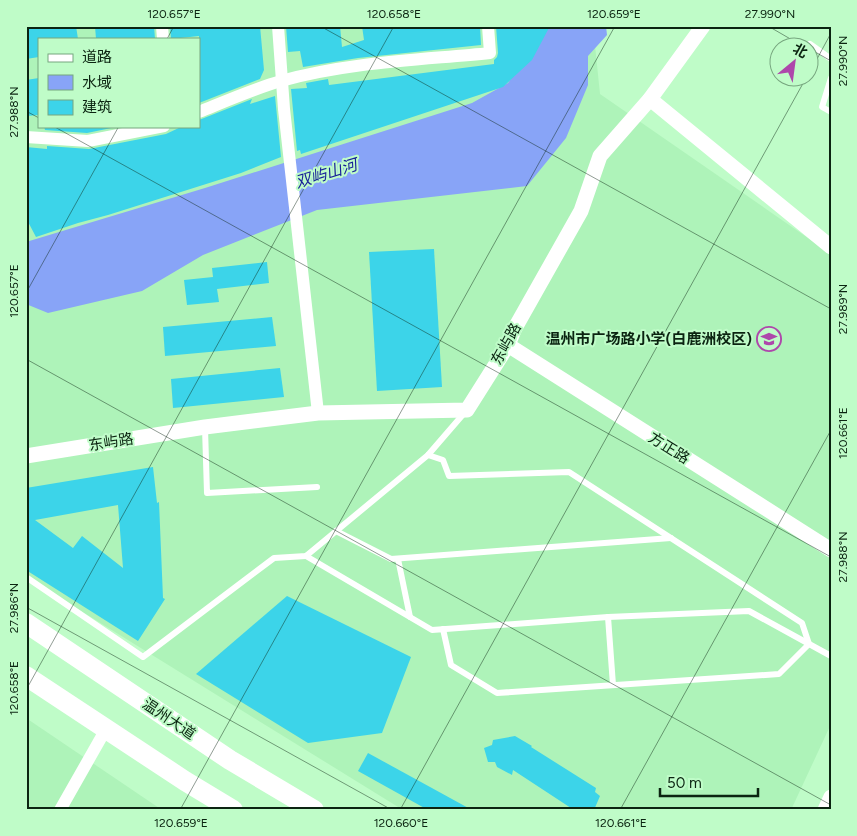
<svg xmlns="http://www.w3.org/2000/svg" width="857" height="836" font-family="Figtree,'Noto Sans SC',sans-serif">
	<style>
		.built { fill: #aef3b9; fill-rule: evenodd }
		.water { fill: #88a4f7 }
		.building { fill: #3cd4e9; fill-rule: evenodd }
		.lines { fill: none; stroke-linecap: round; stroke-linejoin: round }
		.service { stroke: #fff; stroke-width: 6 }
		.minor { stroke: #fff; stroke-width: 12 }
		.tertiary { stroke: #fff; stroke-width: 15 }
		.primary { stroke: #fff; stroke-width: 20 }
		.ticks { fill: none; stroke: #0b2411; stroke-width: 1; stroke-opacity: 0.45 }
		.labels { text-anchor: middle; stroke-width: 4; stroke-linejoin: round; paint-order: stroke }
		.poi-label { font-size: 15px; font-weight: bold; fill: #0b2411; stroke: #bffcc8; text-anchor: end }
		.street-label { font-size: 15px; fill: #0b2411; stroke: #bffcc8 }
		.water-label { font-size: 16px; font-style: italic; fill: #192299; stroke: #bffcc8 }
		.neatline { fill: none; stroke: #0b2411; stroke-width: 2 }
		.ticks-label { font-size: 12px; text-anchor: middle; fill: #0b2411 }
	</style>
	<rect width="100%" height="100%" fill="#bffcc8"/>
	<!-- built -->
	<g class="built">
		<path d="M26,26H593L600,94L831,254V724L791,810H403L26,577ZM39,39H199V126H39Z"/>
		<polygon points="26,718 162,810 26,810"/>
	</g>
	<!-- water -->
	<polygon class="water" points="543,26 606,26 607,35 588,56 588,85 566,138 527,186 317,210 203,255 142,291 48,313 26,304 26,242 205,188 472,103 508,83 538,40"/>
	<!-- building -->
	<g class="building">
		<polygon points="26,26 76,26 78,39 39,39 39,57 26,59"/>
		<polygon points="95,26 154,26 155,39 96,39"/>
		<polygon points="170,26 260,26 264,70 260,79 199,103 199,36 171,39"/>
		<polygon points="286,26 340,26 342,47 364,40 362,26 480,26 481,45 358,58 303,67 300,51 288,52"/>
		<polygon points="496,26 550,26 532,60 503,87 301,154 300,150 297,151 291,89 307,88 306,83 328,79 329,85 494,64 494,60 497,57 498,53"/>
		<polygon points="39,78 39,115 26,116 26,80"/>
		<polygon points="275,96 281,157 241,173 108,215 78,223 36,237 26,218 26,147 47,149 47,146 89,149 166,134 183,126 199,126 199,120 252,99 250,104"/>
		<polygon points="44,126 121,126 87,133 45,130"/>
		<polygon points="434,249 442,387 377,391 369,252"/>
		<polygon points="267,262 269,283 217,289 219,302 187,305 184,280 213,277 212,268"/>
		<polygon points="272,317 276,346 165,356 163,327"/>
		<polygon points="280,368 284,397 173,408 171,379"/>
		<path d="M153,467L157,503L159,502L163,598L165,599L138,641L26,570V488ZM118,505L123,568L82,536L73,548L35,520Z"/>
		<polygon points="287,596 411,657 382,733 308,743 196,674"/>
		<polygon points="515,736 532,746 531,747 596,788 595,792 600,796 594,810 588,808 574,810 513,770 512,775 497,767 495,762 488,762 484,748 492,745 493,740"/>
		<polygon points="368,753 472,810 428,810 358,771"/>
	</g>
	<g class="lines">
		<!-- service -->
		<g class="service">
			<polyline points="810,44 831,59"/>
			<polyline points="831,78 822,107 831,112"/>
			<polyline points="205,428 207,493 317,487"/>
			<polyline points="428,455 443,460 449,476 569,472 802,623 809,644 779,674 497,693 451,665 443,629"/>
			<polyline points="336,531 391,559 671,538"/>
			<polyline points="306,556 432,630 608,617 749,611 831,656"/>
			<polyline points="398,559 410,617"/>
			<polyline points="26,577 143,657 274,558 306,556 428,455 466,411"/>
			<polyline points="608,617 613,685"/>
		</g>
		<!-- minor -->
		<g class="minor">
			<polyline points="162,26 163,39"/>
			<polyline points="278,26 284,109 318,413"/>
			<path d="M199,112C226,101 253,89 281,81C349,62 421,60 490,53L488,26"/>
			<polyline points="26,137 88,141 164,126"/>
			<polyline points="60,810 106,729"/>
		</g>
		<!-- tertiary -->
		<g class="tertiary">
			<polyline points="650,99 831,247"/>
			<polyline points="508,345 831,550"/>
			<polyline points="26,456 205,427 318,413 467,410 508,345 515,328 581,211 600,156 650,99 703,26"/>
			<polyline points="825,810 831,797"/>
		</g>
		<!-- primary -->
		<g class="primary">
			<polyline points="26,623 230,760 314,810"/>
			<polyline points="26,676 185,781 233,810"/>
		</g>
	</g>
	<!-- ticks -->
	<path class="ticks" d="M320,26L831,309M768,26L806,48M167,39L174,26M810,49L831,61M810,72L831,33M26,111L39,118M53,126L831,557M26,293L119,126M26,359L831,805M26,607L392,810M26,690L394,26M180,810L615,26M400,810L806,78M620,810L831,430"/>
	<!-- icons -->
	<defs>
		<symbol id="school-ring" viewBox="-11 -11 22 22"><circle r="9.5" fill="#bffcc8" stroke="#ae47ab" stroke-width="1.5"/><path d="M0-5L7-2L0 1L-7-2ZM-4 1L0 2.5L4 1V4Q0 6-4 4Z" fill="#ae47ab"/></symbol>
	</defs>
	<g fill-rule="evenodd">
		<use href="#school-ring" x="755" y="325" width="28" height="28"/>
	</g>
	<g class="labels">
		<!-- poi labels -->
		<g class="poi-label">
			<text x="752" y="344">温州市广场路小学(白鹿洲校区)</text>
		</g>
		<!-- street labels -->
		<g class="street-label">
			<text transform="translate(506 344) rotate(-61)" y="5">东屿路</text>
			<text transform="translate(111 442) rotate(-9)" y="5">东屿路</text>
			<text transform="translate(669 448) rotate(32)" y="5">方正路</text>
			<text transform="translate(169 719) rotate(34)" y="5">温州大道</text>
		</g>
		<!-- water labels -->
		<g class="water-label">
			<text transform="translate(326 173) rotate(-17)" y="6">双屿山河</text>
		</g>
	</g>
	<!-- border -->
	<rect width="857" height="836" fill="none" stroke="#bffcc8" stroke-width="55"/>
	<!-- legend -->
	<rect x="38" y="38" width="162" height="90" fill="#bffcc8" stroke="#77a67f"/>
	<rect x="48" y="54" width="25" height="8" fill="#ffffff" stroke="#77a67f"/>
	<text x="82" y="62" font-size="15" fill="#0b2411">道路</text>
	<rect x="48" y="75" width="25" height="15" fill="#88a4f7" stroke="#77a67f"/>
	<text x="82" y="88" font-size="15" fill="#0b2411">水域</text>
	<rect x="48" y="100" width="25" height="15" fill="#3cd4e9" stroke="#77a67f"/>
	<text x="82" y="112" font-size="15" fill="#0b2411">建筑</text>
	<!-- north arrow -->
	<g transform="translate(794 62) rotate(29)"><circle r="24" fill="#bffcc8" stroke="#77a67f"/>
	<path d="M0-4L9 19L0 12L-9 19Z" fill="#ae47ab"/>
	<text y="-8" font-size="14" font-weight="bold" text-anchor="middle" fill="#0b2411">北</text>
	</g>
	<!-- scale -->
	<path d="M660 788v8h98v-8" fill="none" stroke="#0b2411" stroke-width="2.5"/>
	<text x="667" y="788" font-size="15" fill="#0b2411" stroke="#bffcc8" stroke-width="4" paint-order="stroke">50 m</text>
	<rect x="28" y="28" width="802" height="780" class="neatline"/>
	<g class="ticks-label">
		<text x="174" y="18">120.657°E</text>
		<text x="394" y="18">120.658°E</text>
		<text x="614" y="18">120.659°E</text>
		<text x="770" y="18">27.990°N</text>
		<text transform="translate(843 61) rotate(-90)" y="4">27.990°N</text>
		<text transform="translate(14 112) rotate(-90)" y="4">27.988°N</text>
		<text transform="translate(14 291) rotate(-90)" y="4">120.657°E</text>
		<text transform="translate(843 309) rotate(-90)" y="4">27.989°N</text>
		<text transform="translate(843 433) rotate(-90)" y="4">120.661°E</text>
		<text transform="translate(843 557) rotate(-90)" y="4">27.988°N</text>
		<text transform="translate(14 608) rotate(-90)" y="4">27.986°N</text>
		<text transform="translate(14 688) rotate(-90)" y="4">120.658°E</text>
		<text x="181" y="827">120.659°E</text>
		<text x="401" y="827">120.660°E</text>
		<text x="621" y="827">120.661°E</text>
	</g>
</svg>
